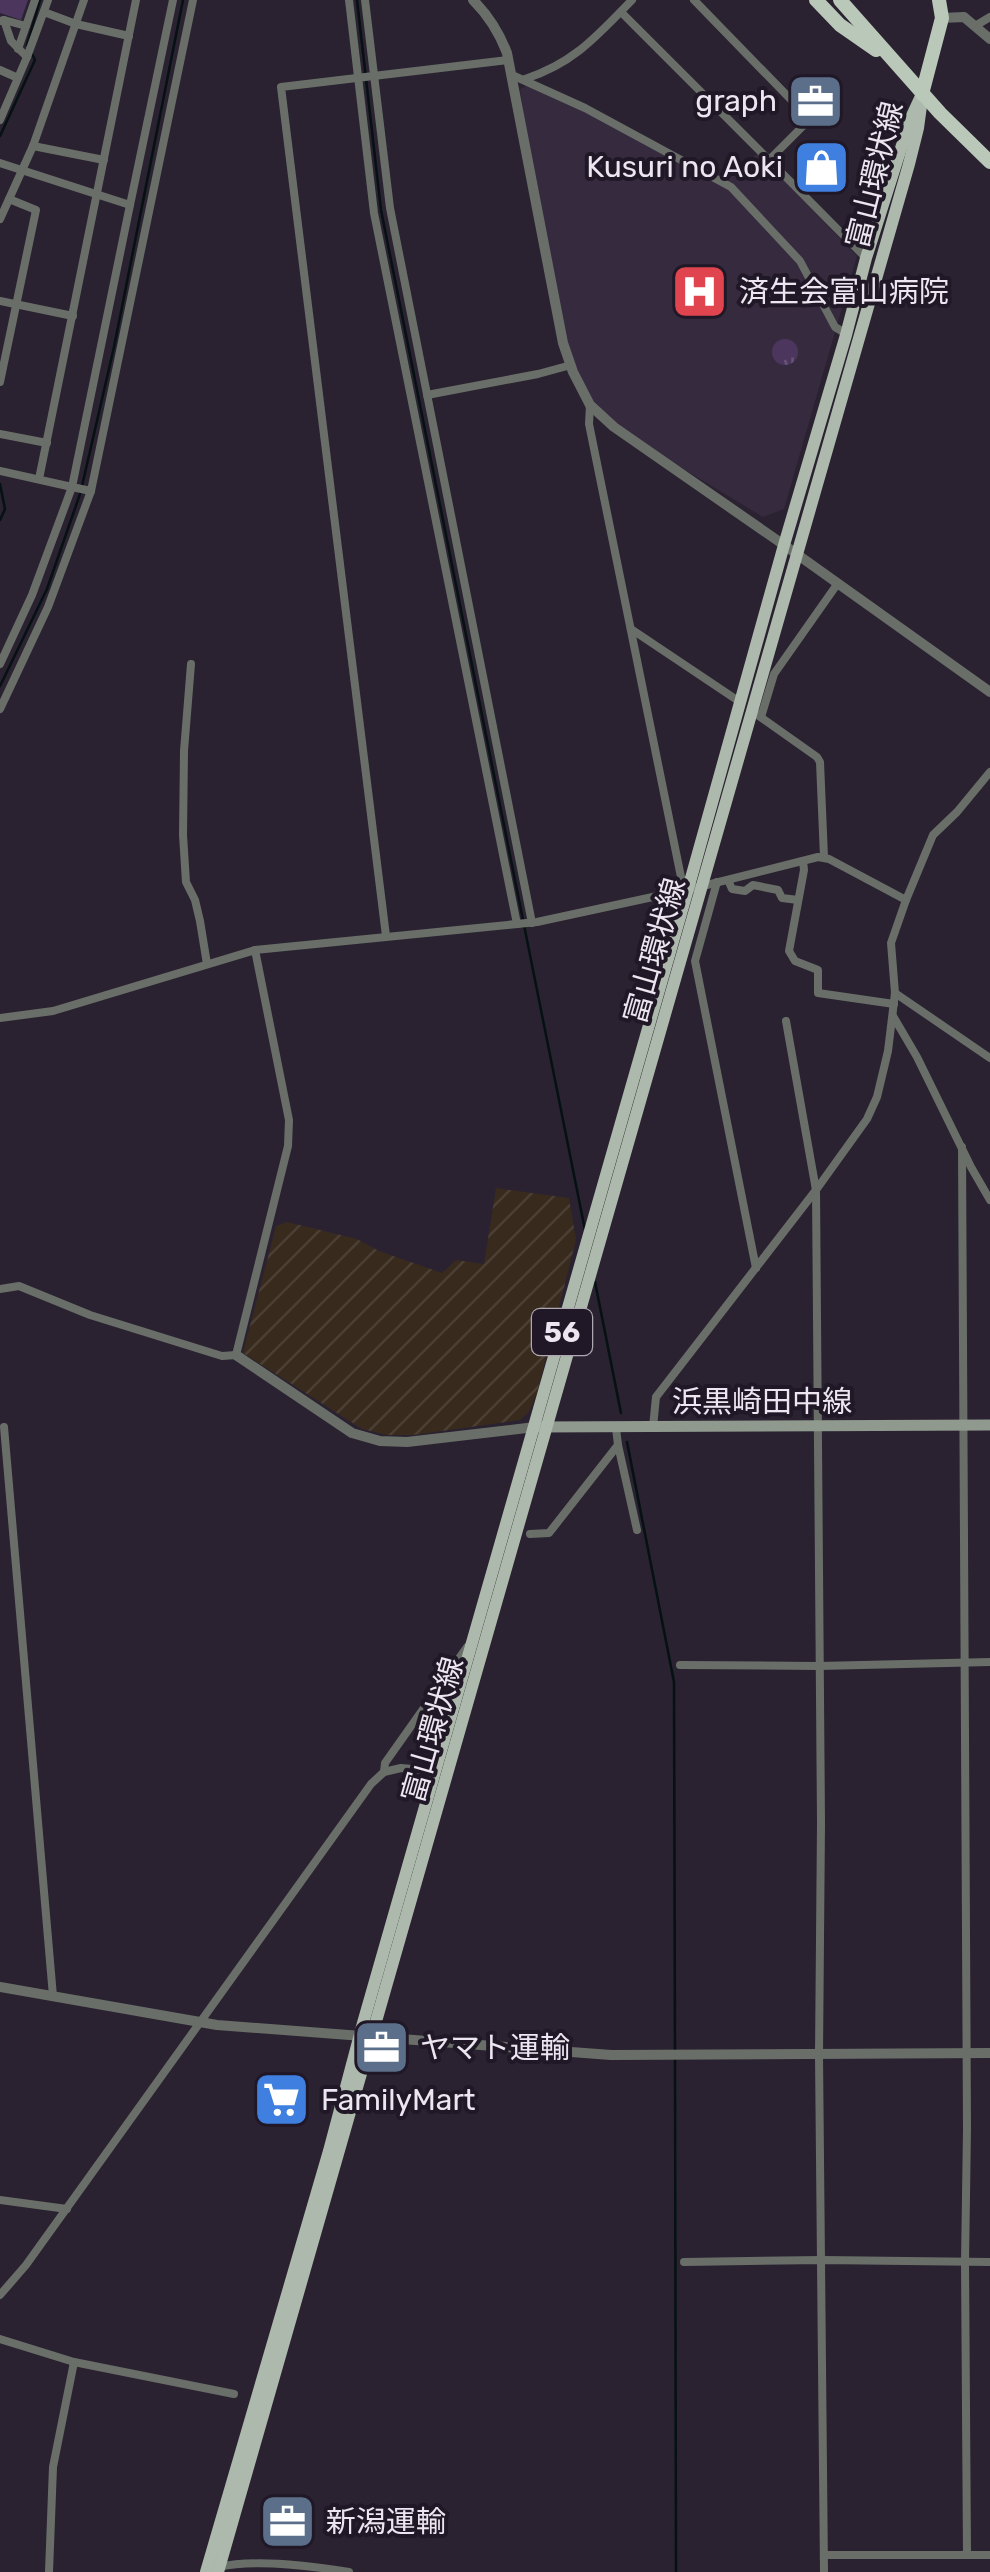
<svg xmlns="http://www.w3.org/2000/svg" width="990" height="2572" font-family="Rubik,'Noto Sans JP',sans-serif">
	<style>
		.industrial { fill: url(#industrial-furrows) }
		.built { fill: #352a3e }
		.grass { fill: url(#grass-tufts) }
		.pitch { fill: #4c365d }
		.lines { fill: none; stroke-linecap: round; stroke-linejoin: round }
		.stream { stroke: #051112; stroke-width: 2.5 }
		.minor { stroke: #696f68; stroke-width: 8 }
		.tertiary { stroke: #696f68; stroke-width: 10 }
		.secondary { stroke: #90998e; stroke-width: 11 }
		.primary { stroke: #adb9ac; stroke-width: 12 }
		.trunk { stroke: #bac8b9; stroke-width: 14 }
		.labels { text-anchor: middle; stroke-width: 8; stroke-linejoin: round; paint-order: stroke }
		.shield { fill: #201826; stroke: #aea8b3; stroke-width: 2.5 }
		.shield-label { font-size: 28px; font-weight: bold; fill: #ebe6f0 }
		.poi-label { font-size: 30px; fill: #ebe6f0; stroke: #201826; text-anchor: start }
		.street-label { font-size: 30px; fill: #ebe6f0; stroke: #201826 }
	</style>
	<defs>
		<pattern id="industrial-furrows" width="10" height="10" patternUnits="userSpaceOnUse" patternTransform="scale(2.5)"><rect width="10" height="10" fill="#382a1d"/><path d="M-1 1l2-2M0 10L10 0M9 11l2-2" fill="none" stroke="#4b3f33"/></pattern>
		<pattern id="grass-tufts" width="24" height="20" patternUnits="userSpaceOnUse" patternTransform="scale(2.5)"><rect width="24" height="20" fill="#4c365d"/><path d="M3 7l-1-3M5 7V3M7 7l1-3M15 17l-1-3M17 17v-4M19 17l1-3" fill="none" stroke="#665375"/></pattern>
	</defs>
	<rect width="100%" height="100%" fill="#2a2230"/>
	<!-- industrial -->
	<polygon class="industrial" points="496,1188 569,1198 576,1240 537,1393 529,1412 520,1420 413,1435 387,1435 362,1429 243,1353 276,1226 287,1222 357,1239 379,1251 442,1273 456,1260 484,1264"/>
	<!-- built -->
	<polygon class="built" points="530,84 724,177 735,166 758,154 857,256 784,509 763,517 614,427 590,405 573,372 535,192 520,89"/>
	<!-- grass -->
	<circle class="grass" cx="785" cy="352" r="13"/>
	<!-- pitch -->
	<polygon class="pitch" points="0,0 28,0 21,20 0,13"/>
	<g class="lines">
		<!-- stream -->
		<g class="stream">
			<polyline points="357,0 381,210 585,1230"/>
			<polyline points="27,45 40,0"/>
			<polyline points="0,136 35,60 31,52"/>
			<polyline points="82,486 114,347 183,0"/>
			<polyline points="0,520 5,509 0,484"/>
			<polyline points="0,686 47,589 80,494"/>
			<polyline points="595,1282 621,1413"/>
			<polyline points="627,1442 674,1682 675,2051"/>
			<polyline points="675,2059 676,2572"/>
		</g>
		<!-- minor -->
		<g class="minor">
			<polyline points="349,0 374,213 517,924"/>
			<polyline points="365,0 390,208 532,923"/>
			<polyline points="44,12 76,24 129,36"/>
			<polyline points="621,12 769,160 806,123 804,113 694,0"/>
			<polyline points="4,20 26,26 18,49"/>
			<polyline points="0,21 4,20 11,41 27,57"/>
			<polyline points="26,26 35,0"/>
			<polyline points="975,26 990,17"/>
			<polyline points="0,70 18,78"/>
			<polyline points="512,75 585,108 731,187 800,261 835,327 848,335"/>
			<path d="M525,79C574,63 597,36 632,0"/>
			<polyline points="0,120 27,57 48,0"/>
			<polyline points="33,146 104,160"/>
			<polyline points="769,160 866,258"/>
			<polyline points="0,163 130,205 173,0"/>
			<polyline points="130,205 72,487 91,491 193,0"/>
			<polyline points="0,219 33,146 84,0"/>
			<polyline points="0,301 73,316"/>
			<polyline points="0,382 36,210 9,199"/>
			<polyline points="427,395 538,374 571,365"/>
			<polyline points="590,405 589,424 681,877 688,889"/>
			<polyline points="0,434 47,443"/>
			<polyline points="0,471 72,487 32,595 0,664"/>
			<polyline points="39,479 136,0"/>
			<polyline points="631,629 740,702"/>
			<polyline points="191,664 184,751 183,835 186,882 195,900 200,921 207,964"/>
			<polyline points="0,709 48,607 91,491"/>
			<polyline points="752,711 817,757 820,762 824,857"/>
			<polyline points="761,717 774,674 838,583"/>
			<polyline points="803,861 804,870 789,951 795,961 818,970 818,993 894,1004"/>
			<polyline points="728,880 732,889 745,891 753,885 778,890 782,898 798,900"/>
			<polyline points="717,882 695,961 756,1268"/>
			<polyline points="386,936 281,87 508,60"/>
			<polyline points="895,993 990,1058"/>
			<polyline points="893,1016 917,1057 971,1167 990,1200"/>
			<polyline points="0,1018 53,1011 255,950 537,922 699,887 818,857 829,859 906,900"/>
			<polyline points="786,1021 816,1190 821,1823 819,2055 824,2572"/>
			<polyline points="962,1147 967,2129 965,2262 967,2555"/>
			<polyline points="0,1289 19,1286 90,1315 222,1356 236,1355 288,1146 289,1120 255,950"/>
			<polyline points="4,1427 53,1996"/>
			<polyline points="653,1427 656,1397 816,1190 867,1119 877,1097 888,1051 895,993 891,943 906,900 933,835 957,812 990,772"/>
			<polyline points="618,1445 637,1530"/>
			<polyline points="530,1534 549,1533 618,1445 616,1428"/>
			<polyline points="680,1665 819,1666 990,1662"/>
			<polyline points="384,1772 401,1768 435,1771"/>
			<polyline points="0,2200 67,2209"/>
			<polyline points="684,2262 822,2260 990,2262"/>
			<polyline points="0,2295 26,2265 371,1784 384,1772 385,1763 467,1647"/>
			<polyline points="0,2339 74,2362 234,2394"/>
			<polyline points="824,2555 990,2555"/>
			<path d="M219,2567C255,2559 312,2566 349,2572"/>
			<polyline points="49,2572 53,2467 74,2362"/>
		</g>
		<!-- tertiary -->
		<g class="tertiary">
			<path d="M473,0C489,16 499,32 507,53L563,343L573,372L590,405L614,427L784,545L990,692"/>
			<polyline points="942,18 964,17 990,39"/>
			<polyline points="236,1355 352,1433 380,1441 407,1442 535,1427"/>
			<polyline points="0,1987 217,2025 611,2055 990,2053"/>
		</g>
		<!-- secondary -->
		<polyline class="secondary" points="539,1427 990,1425"/>
		<!-- primary -->
		<g class="primary">
			<polyline points="206,2572 329,2151 363,2023 688,889 784,545 846,335 866,258 910,120 922,94"/>
			<polyline points="218,2572 909,164 918,128 921,106"/>
		</g>
		<!-- trunk -->
		<g class="trunk">
			<polyline points="816,0 840,25 876,50"/>
			<polyline points="840,0 940,113 990,162"/>
			<polyline points="922,94 942,18 939,0"/>
		</g>
	</g>
	<!-- icons -->
	<defs>
		<symbol id="office-square" viewBox="-11 -11 22 22"><rect x="-9" y="-9" width="18" height="18" rx="4" fill="#5c6f8a" stroke="#201826"/><path d="M-6-3h4V-5.5h4V-3h4V5H-6ZM-1-4.5V-3h2v-1.5ZM-6 0V1H6V0Z" fill="#fff"/></symbol>
		<symbol id="shop-square" viewBox="-11 -11 22 22"><rect x="-9" y="-9" width="18" height="18" rx="4" fill="#3f7fe0" stroke="#201826"/><path d="M-5-2.5h2.3a2.7 3.5 0 0 1 5.4 0H5L5.5 6h-11ZM-1.5-2.5h3a1.5 2.3 0 0 0-3 0Z" fill="#fff"/></symbol>
		<symbol id="hospital-square" viewBox="-11 -11 22 22"><rect x="-9" y="-9" width="18" height="18" rx="4" fill="#e0444e" stroke="#201826"/><path d="M-5-5h3v3.5h4V-5h3V5h-3V1.5h-4V5h-3Z" fill="#fff"/></symbol>
		<symbol id="supermarket-square" viewBox="-11 -11 22 22"><rect x="-9" y="-9" width="18" height="18" rx="4" fill="#3f7fe0" stroke="#201826"/><path d="M-6-5.5h2.5l.6 2H6L4.5 2H-2.5L-4.4-4H-6ZM-1.5 3.2a1.3 1.3 0 1 0 .1 0ZM3 3.2a1.3 1.3 0 1 0 .1 0Z" fill="#fff"/></symbol>
	</defs>
	<g fill-rule="evenodd">
		<use href="#office-square" x="784" y="70" width="63" height="63"/>
		<use href="#shop-square" x="790" y="136" width="63" height="63"/>
		<use href="#hospital-square" x="668" y="260" width="63" height="63"/>
		<use href="#office-square" x="350" y="2016" width="63" height="63"/>
		<use href="#supermarket-square" x="250" y="2068" width="63" height="63"/>
		<use href="#office-square" x="256" y="2490" width="63" height="63"/>
	</g>
	<g class="labels">
		<!-- shield labels -->
		<rect class="shield" x="532" y="1309" width="60" height="46" rx="8"/>
		<g class="shield-label">
			<text x="562" y="1342">56</text>
		</g>
		<!-- poi labels -->
		<g class="poi-label">
			<text x="777" y="111" text-anchor="end">graph</text>
			<text x="783" y="177" text-anchor="end">Kusuri no Aoki</text>
			<text x="739" y="302">済生会富山病院</text>
			<text x="420" y="2058">ヤマト運輸</text>
			<text x="321" y="2110">FamilyMart</text>
			<text x="326" y="2532">新潟運輸</text>
		</g>
		<!-- street labels -->
		<g class="street-label">
			<text transform="translate(875 175) rotate(-76)" y="10">富山環状線</text>
			<text transform="translate(655 951) rotate(-74)" y="10">富山環状線</text>
			<text x="762" y="1412">浜黒崎田中線</text>
			<text transform="translate(433 1730) rotate(-74)" y="10">富山環状線</text>
		</g>
	</g>
</svg>
